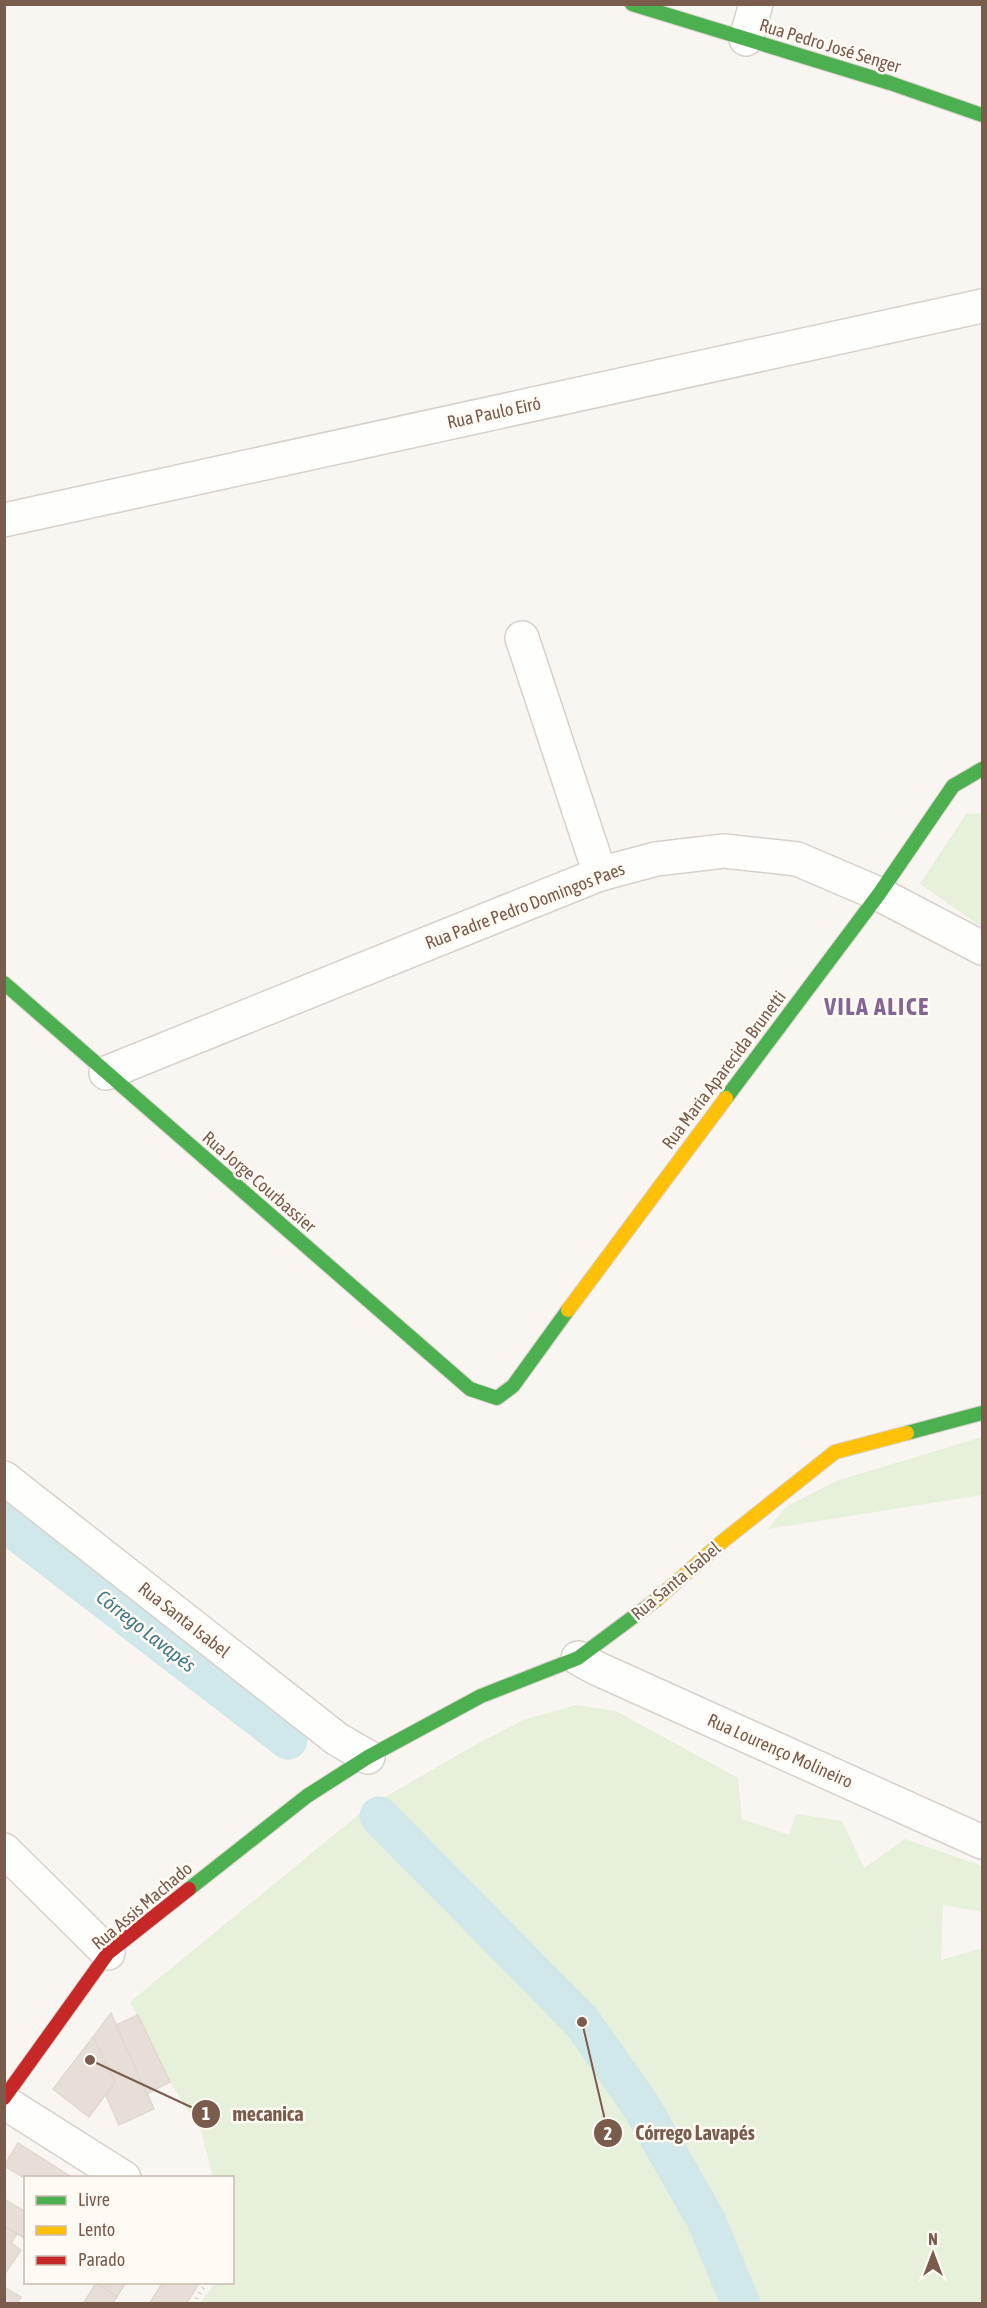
<svg xmlns="http://www.w3.org/2000/svg" width="987" height="2308" font-family="'Asap Condensed',sans-serif">
	<style>
		.green { fill: #e7f0db }
		.lines { fill: none; stroke-linecap: round; stroke-linejoin: round }
		.canal { stroke: #d0e8ea; stroke-width: 39 }
		.building { fill: #e6ded7; stroke: #e2d8d2; stroke-width: 1.5 }
		.street-casing { stroke: #d7d1cb; stroke-width: 36 }
		.fast-casing { stroke: #d9d2cb; stroke-width: 16 }
		.slow-casing { stroke: #d9d2cb; stroke-width: 16 }
		.jam-casing { stroke: #d9d2cb; stroke-width: 16 }
		.path { stroke: #dcd5d0; stroke-width: 4; stroke-dasharray: 1.5 4.5; stroke-linecap: butt }
		.street { stroke: #fefefd; stroke-width: 33 }
		.fast { stroke: #4caf50; stroke-width: 14 }
		.slow { stroke: #ffc107; stroke-width: 14 }
		.jam { stroke: #c62828; stroke-width: 14 }
		.labels { text-anchor: middle; stroke-width: 5; stroke-linejoin: round; paint-order: stroke }
		.street-label { font-size: 18px; fill: #7a5c4d; stroke: #fffaf3 }
		.water-label { font-size: 20px; font-style: italic; fill: #437c86; stroke: #fffaf3 }
		.district-label { font-size: 24px; font-weight: bold; letter-spacing: 1.5px; fill: #846695; stroke: #fffaf3 }
		.leader { fill: none; stroke: #7a5c4d; stroke-width: 2 }
		.callout-dot { fill: #7a5c4d; stroke: #fffaf3; stroke-width: 2 }
		.mark-label { font-size: 18px; text-anchor: middle; font-weight: bold; fill: #fff }
		.callout-label { font-size: 20px; text-anchor: middle; font-weight: bold; fill: #7a5c4d; stroke: #fffaf3; stroke-width: 5; stroke-linejoin: round; paint-order: stroke }
	</style>
	<rect width="100%" height="100%" fill="#f9f5f0"/>
	<!-- green -->
	<g class="green">
		<polygon points="982,813 982,927 920,884 966,814"/>
		<polygon points="982,1437 982,1495 768,1529 786,1507 836,1481"/>
		<polygon points="576,1705 616,1711 738,1778 742,1819 789,1835 796,1814 842,1821 864,1868 905,1839 982,1866 982,1912 943,1905 941,1960 982,1948 982,2303 200,2303 215,2283 232,2282 232,2178 213,2177 201,2131 170,2082 130,2002 368,1807 475,1745 523,1720"/>
	</g>
	<g class="lines">
		<!-- canal -->
		<g class="canal">
			<polyline points="4,1522 288,1740"/>
			<polyline points="379,1816 582,2022 641,2106 706,2220 741,2304"/>
		</g>
	</g>
	<!-- building -->
	<g class="building">
		<polygon points="111,2013 154,2109 119,2125 106,2096 115,2082 93,2037"/>
		<polygon points="138,2015 170,2082 147,2094 116,2025"/>
		<polygon points="93,2037 115,2082 89,2117 53,2089"/>
		<polygon points="18,2143 73,2178 26,2178 26,2179 4,2166"/>
		<polygon points="4,2199 26,2212 26,2239 4,2226"/>
		<polygon points="4,2226 17,2234 11,2243 21,2250 4,2275"/>
		<polygon points="96,2282 126,2282 117,2297"/>
		<polygon points="163,2282 200,2282 186,2304 149,2304"/>
		<polygon points="96,2283 117,2297 112,2304 83,2304"/>
		<polygon points="4,2287 21,2297 17,2304 4,2304"/>
	</g>
	<g class="lines">
		<defs>
			<g id="street">
				<polyline points="746,39 756,4"/>
				<polyline points="4,520 982,306"/>
				<polyline points="522,638 600,874"/>
				<polyline points="106,1073 600,874 656,859 724,851 797,859 879,894 982,948"/>
				<polyline points="4,1478 337,1739 368,1757"/>
				<polyline points="578,1658 596,1668 982,1842"/>
				<polyline points="4,1850 108,1953"/>
				<polyline points="4,2102 124,2178"/>
			</g>
			<g id="fast">
				<polyline points="632,4 890,83 982,115"/>
				<polyline points="4,983 470,1389 497,1398 513,1386 568,1310"/>
				<polyline points="726,1098 879,894 953,786 982,769"/>
				<polyline points="907,1433 982,1413"/>
				<polyline points="189,1889 307,1796 368,1757 481,1696 578,1658 656,1600"/>
			</g>
			<g id="slow">
				<polyline points="568,1310 726,1098"/>
				<polyline points="656,1600 723,1541 835,1452 907,1433"/>
			</g>
			<polyline id="jam" points="4,2098 108,1953 189,1889"/>
		</defs>
		<!-- street casing -->
		<use href="#street" class="street-casing"/>
		<!-- fast casing -->
		<use href="#fast" class="fast-casing"/>
		<!-- slow casing -->
		<use href="#slow" class="slow-casing"/>
		<!-- jam casing -->
		<use href="#jam" class="jam-casing"/>
		<!-- path -->
		<polyline class="path" points="193,2304 207,2282"/>
		<!-- street -->
		<use href="#street" class="street"/>
		<!-- fast -->
		<use href="#fast" class="fast"/>
		<!-- slow -->
		<use href="#slow" class="slow"/>
		<!-- jam -->
		<use href="#jam" class="jam"/>
	</g>
	<g class="labels">
		<!-- street labels -->
		<g class="street-label">
			<text transform="translate(830 46) rotate(17)" y="6">Rua Pedro José Senger</text>
			<text transform="translate(494 413) rotate(-12)" y="6">Rua Paulo Eiró</text>
			<text transform="translate(525 906) rotate(-21)" y="6">Rua Padre Pedro Domingos Paes</text>
			<text transform="translate(724 1070) rotate(-53)" y="6">Rua Maria Aparecida Brunetti</text>
			<text transform="translate(259 1182) rotate(41)" y="6">Rua Jorge Courbassier</text>
			<text transform="translate(676 1581) rotate(-40)" y="6">Rua Santa Isabel</text>
			<text transform="translate(184 1620) rotate(38)" y="6">Rua Santa Isabel</text>
			<text transform="translate(780 1751) rotate(24)" y="6">Rua Lourenço Molineiro</text>
			<text transform="translate(142 1906) rotate(-40)" y="6">Rua Assis Machado</text>
		</g>
		<!-- water labels -->
		<g class="water-label">
			<text transform="translate(146 1631) rotate(38)" y="7">Córrego Lavapés</text>
		</g>
		<!-- district labels -->
		<g class="district-label">
			<text x="877" y="1015">VILA ALICE</text>
		</g>
	</g>
	<!-- callouts -->
	<path class="leader" d="M90 2060L206 2114M582 2022L608 2133"/>
	<g class="callout-dot">
		<circle cx="90" cy="2060" r="6"/>
		<circle cx="582" cy="2022" r="6"/>
		<circle cx="206" cy="2114" r="15"/>
		<circle cx="608" cy="2133" r="15"/>
	</g>
	<g class="mark-label">
		<text x="206" y="2120">1</text>
		<text x="608" y="2140">2</text>
	</g>
	<g class="callout-label">
		<text x="268" y="2121">mecanica</text>
		<text x="695" y="2140">Córrego Lavapés</text>
	</g>
	<!-- border -->
	<rect width="987" height="2308" fill="none" stroke="#7a5c4d" stroke-width="12"/>
	<!-- legend -->
	<rect x="24" y="2176" width="210" height="108" fill="#fffaf3" stroke="#cabbb1" stroke-width="1.5"/>
	<rect x="36" y="2196" width="30" height="9" fill="#4caf50" stroke="#cabbb1" stroke-width="1.5"/>
	<text x="78" y="2206" font-size="18" fill="#7a5c4d">Livre</text>
	<rect x="36" y="2226" width="30" height="9" fill="#ffc107" stroke="#cabbb1" stroke-width="1.5"/>
	<text x="78" y="2236" font-size="18" fill="#7a5c4d">Lento</text>
	<rect x="36" y="2256" width="30" height="9" fill="#c62828" stroke="#cabbb1" stroke-width="1.5"/>
	<text x="78" y="2266" font-size="18" fill="#7a5c4d">Parado</text>
	<!-- north arrow -->
	<g transform="translate(933 2254)" stroke="#fffaf3" stroke-width="4.5" paint-order="stroke">
	<path d="M0-4.5L10 22L0 15L-10 22Z" fill="#7a5c4d"/>
	<text y="-9" font-size="16" font-weight="bold" text-anchor="middle" fill="#7a5c4d">N</text>
	</g>
</svg>
